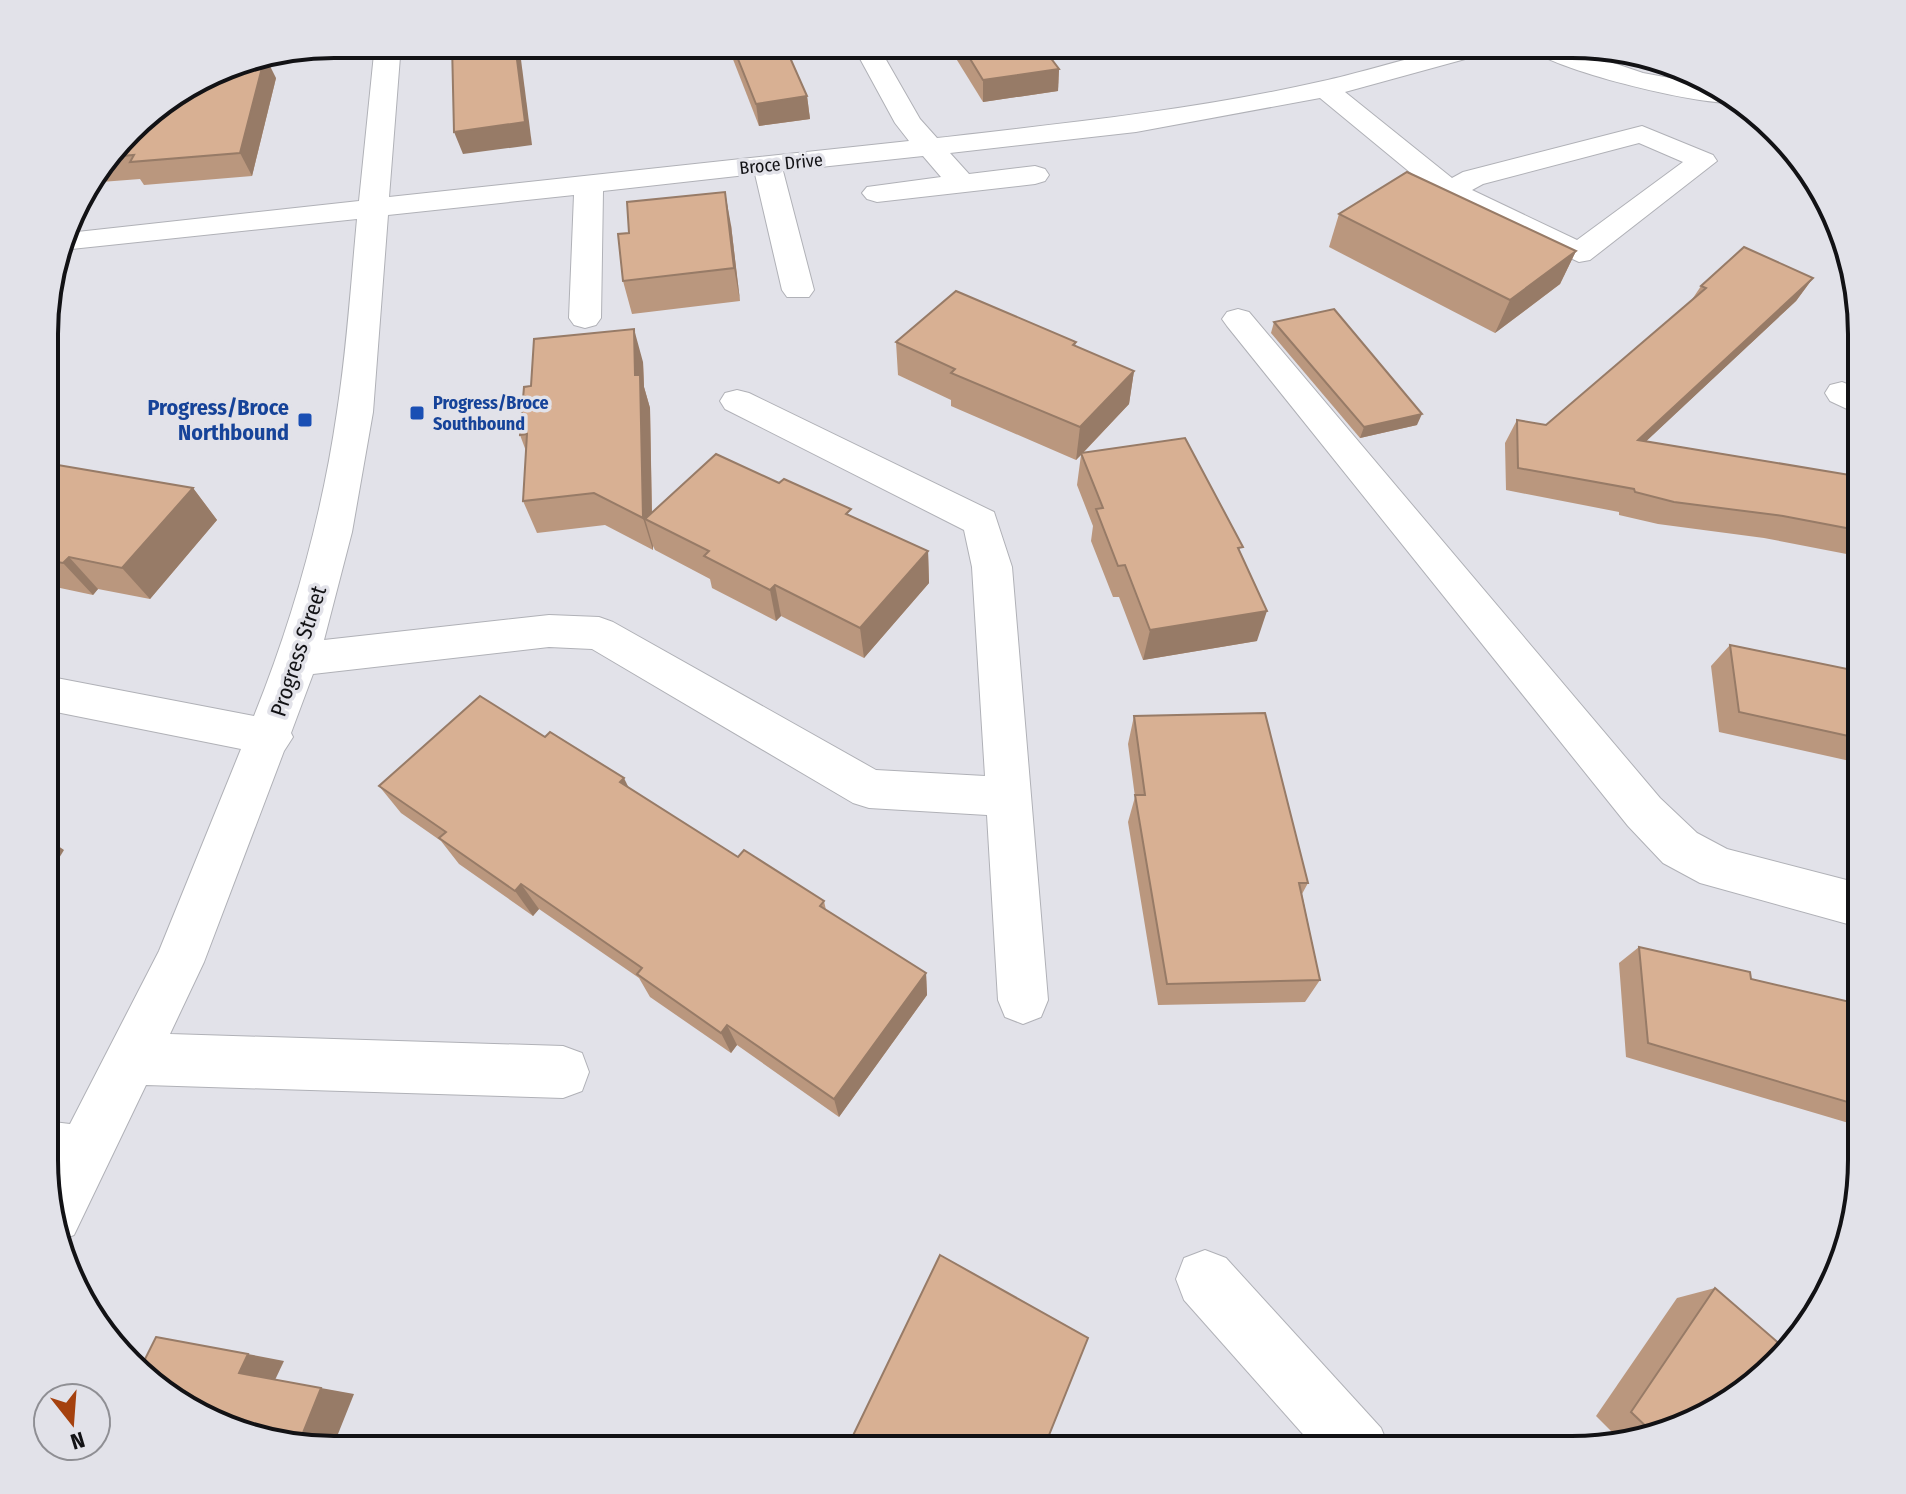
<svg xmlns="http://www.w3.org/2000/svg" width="1906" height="1494" font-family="'Fira Sans Condensed',sans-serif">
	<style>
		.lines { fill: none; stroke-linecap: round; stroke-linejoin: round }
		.minor-casing { stroke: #b0b1b7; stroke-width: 2 }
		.minor { fill: #fff; fill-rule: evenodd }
		.wall { fill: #ba977e }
		.shaded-wall { fill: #977b67 }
		.building { fill: #d8b093; stroke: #977b67; stroke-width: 2 }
		.transit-dot { fill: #1a4fb4; stroke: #e2e2e9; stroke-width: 3 }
		.labels { text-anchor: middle; stroke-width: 7; stroke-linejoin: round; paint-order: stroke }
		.far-street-label { font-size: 18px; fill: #121215; stroke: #e2e2e9 }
		.far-transit-label { font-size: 18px; font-weight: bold; fill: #164399; stroke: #e2e2e9; text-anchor: start }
		.transit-label { font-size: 22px; font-weight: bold; fill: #164399; stroke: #e2e2e9; text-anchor: end }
		.street-label { font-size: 22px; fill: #121215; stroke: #e2e2e9 }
		.rim { fill: none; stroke: #121215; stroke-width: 4 }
	</style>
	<rect width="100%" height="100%" fill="#e2e2e9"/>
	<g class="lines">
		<defs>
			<g id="minor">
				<path d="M375,44H401L389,197L909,141L895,123L852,44H877L920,119L937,138C1066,123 1196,110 1323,81C1383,68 1439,45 1501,45L1498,50L1345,92L1452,178L1463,172L1642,126L1713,155L1717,161L1590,260L1579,262L1440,197L1320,98L1136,132L950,153L969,174L1035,166L1045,169L1049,175L1045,181L1035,184L877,202L867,199L862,193L867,187L941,177L923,156L783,171L814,290L809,297H787L782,290L755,174L603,191L601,318L596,325L585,328L574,325L569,318L574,195L388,215L373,412L352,532L324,640L549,615L599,617L613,622L876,770L985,776L972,567L964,530L725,409L720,401L725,393L737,390L749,393L994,512L1012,567L1048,1000L1041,1017L1023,1024L1005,1017L998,1000L987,815L869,808L853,803L592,649L549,647L313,674L291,733L293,737L284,751L204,962L170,1034L563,1046L582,1053L589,1072L582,1091L563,1098L146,1085L74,1235L61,1240L45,1180V1121L70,1124L159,951L241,749L46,710V676L254,716C293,619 322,516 337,412C347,348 351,283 357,219L62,250L68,233L359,201ZM1639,143L1683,162L1577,240L1472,190L1483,184Z"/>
				<path d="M1526,45H1560L1643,73L1718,87L1742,102C1713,110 1542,68 1526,45Z"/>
				<polygon points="1238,309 1249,312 1660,798 1697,833 1727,849 1862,884 1862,928 1700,883 1663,863 1628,826 1227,326 1222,319 1227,312"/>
				<polygon points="1842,382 1862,390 1862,416 1830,401 1825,393 1830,385"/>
				<polygon points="1205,1250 1226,1258 1381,1428 1390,1450 1317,1450 1184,1300 1176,1279 1184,1258"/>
			</g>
		</defs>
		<!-- minor casing -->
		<use href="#minor" class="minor-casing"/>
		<!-- minor -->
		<use href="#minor" class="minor"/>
	</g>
	<!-- wall -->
	<g class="wall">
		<polygon points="727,44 784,44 807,96 810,119 759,126"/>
		<polygon points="947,44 1040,44 1059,69 1058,91 983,102"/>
		<polygon points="276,78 252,176 144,185 140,179 88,183 143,116"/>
		<polygon points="1339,214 1576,251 1560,284 1495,333 1329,247"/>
		<polygon points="731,225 740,301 632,314 623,281 629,233"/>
		<polygon points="1813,278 1796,301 1646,441 1862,477 1862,557 1764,538 1658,524 1619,515 1619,512 1506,490 1505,443 1517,420 1546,425 1691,301 1701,286"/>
		<polygon points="1274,322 1417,425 1360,438 1271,333"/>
		<polygon points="896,342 1076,342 1075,346 1134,371 1129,404 1083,453 1240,554 1257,641 1143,660 1119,597 1113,597 1091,541 1093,526 1077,485 1081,455 1076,460 951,406 951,400 898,375"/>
		<polygon points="643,362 644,387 650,408 652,512 779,483 928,551 929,583 864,658 781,616 776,621 712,588 710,579 655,550 653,546 653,550 605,525 537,533 523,501 526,451 520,435"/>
		<polygon points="46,463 193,488 217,520 150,599 98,589 93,595 46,585"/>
		<polygon points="1730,645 1862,672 1862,765 1859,763 1719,732 1711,666"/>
		<polygon points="1134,716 1308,883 1302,894 1320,980 1305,1002 1158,1005 1128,822 1135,797 1128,744"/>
		<polygon points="545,737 738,857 824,901 826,910 926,973 927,995 839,1117 737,1045 731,1053 650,997 639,978 539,909 533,916 459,864 441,841 401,813 379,786"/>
		<polygon points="1639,947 1751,979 1861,1013 1861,1141 1855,1139 1852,1124 1626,1057 1619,963"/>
		<polygon points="1715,1288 1684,1428 1620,1440 1596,1416 1677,1298"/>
	</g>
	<!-- shaded-wall -->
	<g class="shaded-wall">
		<polygon points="515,44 519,44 532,145 463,154 454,132"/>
		<polygon points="265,56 276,78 252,176 240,153"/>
		<polygon points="1059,69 1058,91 983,102 983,80"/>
		<polygon points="807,96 810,119 759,126 756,104"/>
		<polygon points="725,192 731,225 740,301 734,268"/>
		<polygon points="1576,251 1560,284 1495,333 1510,300"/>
		<polygon points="1813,278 1796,301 1623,463 1638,440"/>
		<polygon points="634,329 643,362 644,387 650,408 652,523 645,519 653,546 653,550 643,518 635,375"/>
		<polygon points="1134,371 1129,404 1076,460 1080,427"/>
		<polygon points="1422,414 1417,425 1360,438 1364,427"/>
		<polygon points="193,488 217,520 150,599 122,568"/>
		<polygon points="928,551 929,583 864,658 860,628"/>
		<polygon points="69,557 98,589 93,595 63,563"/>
		<polygon points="775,585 781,616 776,621 770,590"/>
		<polygon points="1267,611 1257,641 1143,660 1150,630"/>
		<polygon points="624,778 637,805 620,782"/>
		<polygon points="45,837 64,850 45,881"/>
		<polygon points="521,884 539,909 533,916 515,891"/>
		<polygon points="926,973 927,995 839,1117 834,1099"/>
		<polygon points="727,1025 737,1045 731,1053 721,1033"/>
		<polygon points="248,1354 284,1361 275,1380 239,1373"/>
		<polygon points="321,1388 354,1394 332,1449 315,1449 298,1445"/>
	</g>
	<!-- building -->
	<g class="building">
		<polygon points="452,44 515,44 525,122 454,132"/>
		<polygon points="732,44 784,44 807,96 756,104"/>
		<polygon points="961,44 1040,44 1059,69 983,80"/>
		<polygon points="265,56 240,153 130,162 134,155 109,157 143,116 240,60"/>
		<polygon points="1407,172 1576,251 1510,300 1339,214"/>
		<polygon points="725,192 734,268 623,281 618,234 629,233 627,202"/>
		<polygon points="1744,247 1813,278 1638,440 1862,477 1862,531 1783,516 1674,502 1635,492 1634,489 1518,468 1517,420 1546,425 1706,288 1701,286"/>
		<polygon points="956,291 1076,342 1073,345 1134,371 1080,427 951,373 955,369 896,342"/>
		<polygon points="1334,309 1422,414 1364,427 1274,322"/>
		<polygon points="634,329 635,375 640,375 643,518 594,493 523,501 527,434 520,435 524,387 531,386 534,339"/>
		<polygon points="1185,438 1243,547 1238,548 1267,611 1150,630 1125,565 1118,566 1096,509 1103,508 1081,453"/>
		<polygon points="716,454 779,483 784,479 851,509 846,514 928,551 860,628 775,585 770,590 704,556 709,551 645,519"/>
		<polygon points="46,463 193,488 122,568 69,557 63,563 46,560"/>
		<polygon points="1730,645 1862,672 1862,739 1739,712"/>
		<polygon points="480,696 545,737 550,732 624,778 620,782 738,857 744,850 824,901 820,906 926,973 834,1099 727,1025 721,1033 637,974 642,968 521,884 515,891 439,838 446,832 379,786"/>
		<polygon points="1265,713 1308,883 1299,883 1320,980 1167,984 1135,795 1145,795 1134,716"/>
		<polygon points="1639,947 1750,972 1751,979 1859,1004 1861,1013 1861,1106 1648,1043"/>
		<polygon points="940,1255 1088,1338 1043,1450 846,1450"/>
		<polygon points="1715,1288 1789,1352 1684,1428 1654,1434 1631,1412"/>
		<polygon points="156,1337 248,1354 239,1373 321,1388 298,1445 222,1428 142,1378 138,1373"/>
	</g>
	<!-- markers -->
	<g class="transit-dot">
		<rect x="409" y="405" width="16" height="16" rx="4"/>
		<rect x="297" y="412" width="16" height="16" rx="4"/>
	</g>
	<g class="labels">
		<!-- far-street labels -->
		<g class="far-street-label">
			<text transform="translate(781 164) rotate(-6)" y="6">Broce Drive</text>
		</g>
		<!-- far-transit labels -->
		<g class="far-transit-label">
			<text x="433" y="409">Progress/Broce<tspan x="433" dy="21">Southbound</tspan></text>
		</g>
		<!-- transit labels -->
		<g class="transit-label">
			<text x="289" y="415">Progress/Broce<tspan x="289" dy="25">Northbound</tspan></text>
		</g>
		<!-- street labels -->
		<g class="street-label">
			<text transform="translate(298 651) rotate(-72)" y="8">Progress Street</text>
		</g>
	</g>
	<!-- crop -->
	<path d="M0 0H1906V1494H0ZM334 58H1572A276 276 0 0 1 1848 334V1160A276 276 0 0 1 1572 1436H334A276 276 0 0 1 58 1160V334A276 276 0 0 1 334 58Z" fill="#e2e2e9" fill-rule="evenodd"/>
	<path class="rim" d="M334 58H1572A276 276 0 0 1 1848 334V1160A276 276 0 0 1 1572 1436H334A276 276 0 0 1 58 1160V334A276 276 0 0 1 334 58Z"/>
	<!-- north arrow -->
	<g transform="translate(72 1422) rotate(163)"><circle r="38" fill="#e2e2e9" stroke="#8f8f94" stroke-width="2"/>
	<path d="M0-6L14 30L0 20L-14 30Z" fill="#a5410e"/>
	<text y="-12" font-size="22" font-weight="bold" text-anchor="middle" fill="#121215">N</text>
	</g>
</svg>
